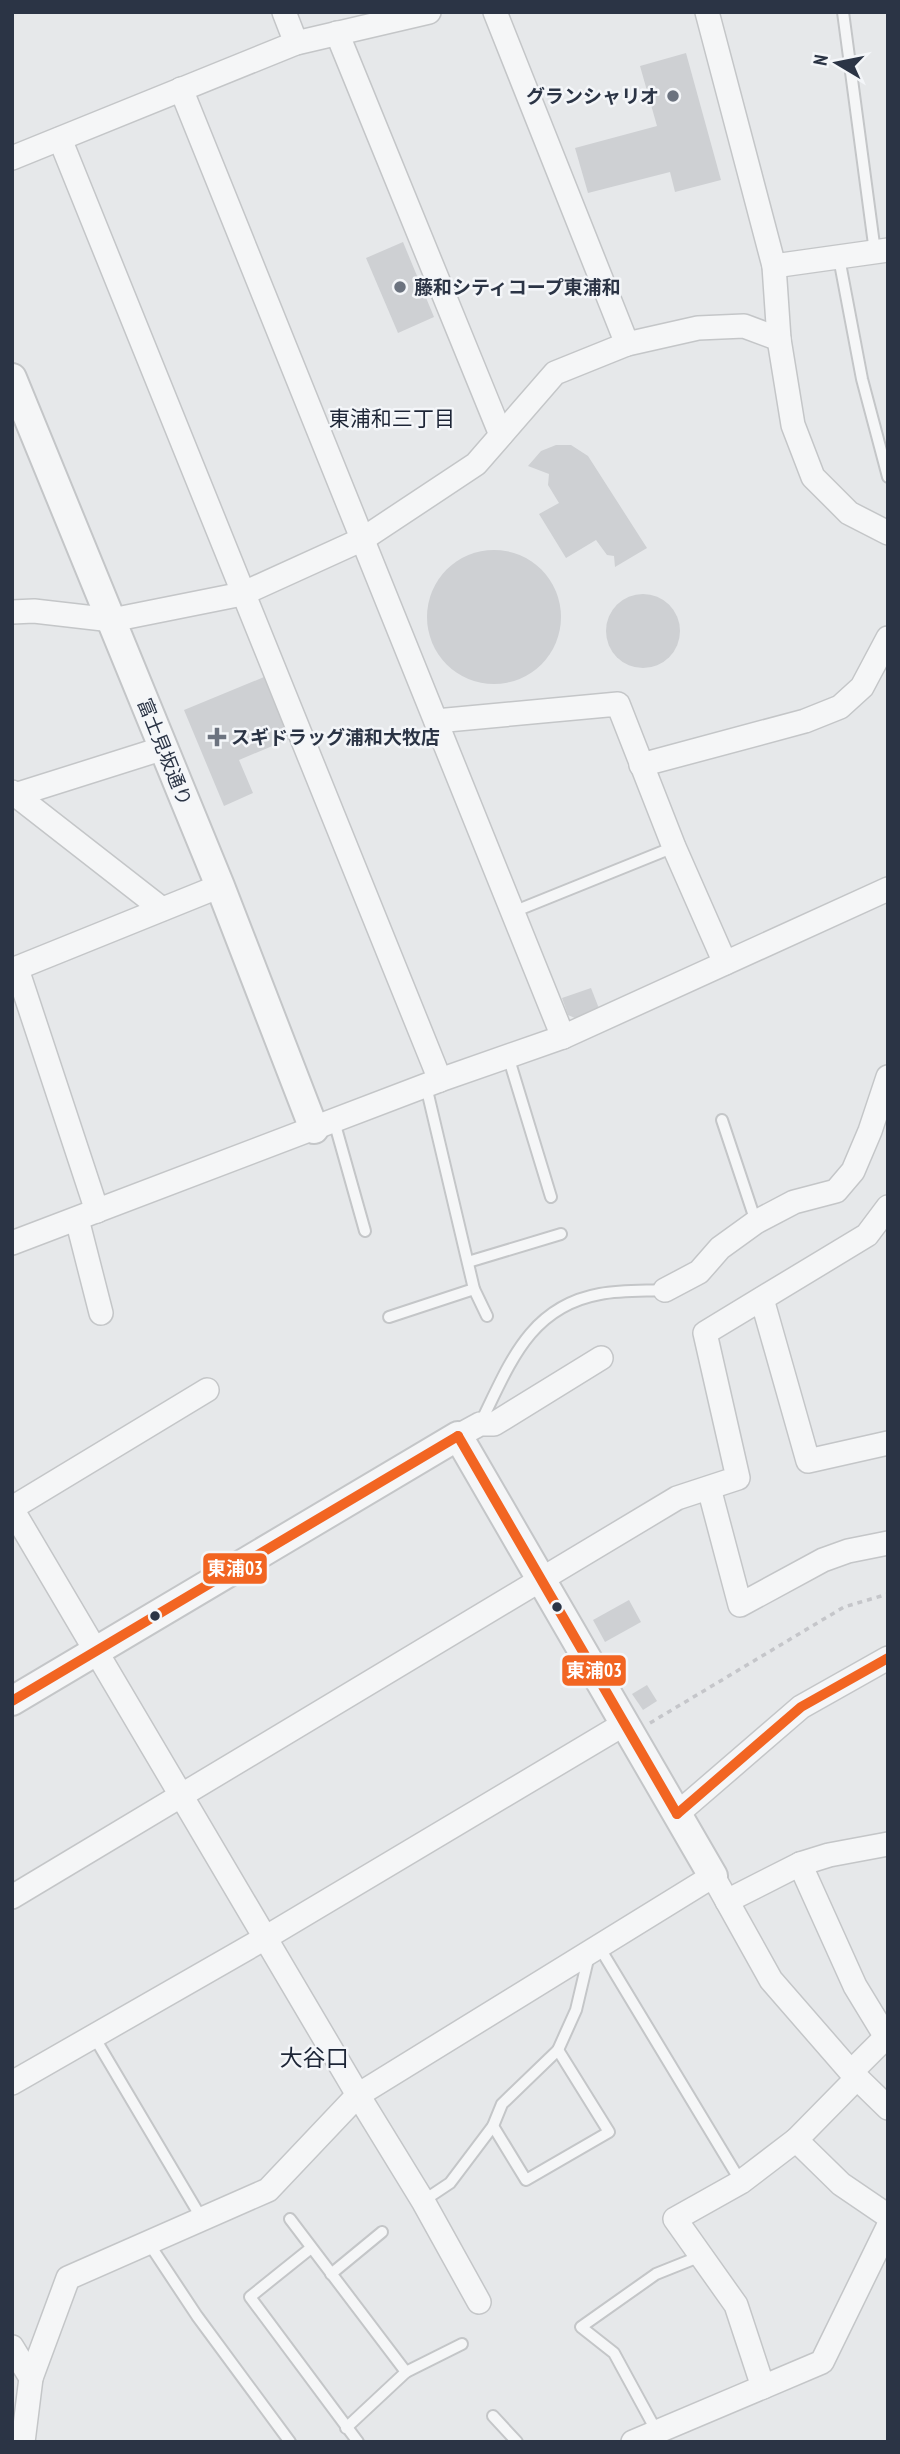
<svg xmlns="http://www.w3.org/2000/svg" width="900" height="2454" font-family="'PT Sans Narrow','Noto Sans JP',sans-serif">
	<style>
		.building { fill: #ced0d3 }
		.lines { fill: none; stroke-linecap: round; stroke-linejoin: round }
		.service-casing { stroke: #c4c6c8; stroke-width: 14 }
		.minor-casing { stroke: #c4c6c8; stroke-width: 26 }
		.tertiary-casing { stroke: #c4c6c8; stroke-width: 32 }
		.path { stroke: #c5c6ca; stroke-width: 3.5; stroke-dasharray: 5 5; stroke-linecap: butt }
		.service { stroke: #f5f6f7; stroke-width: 10 }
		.minor { stroke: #f5f6f7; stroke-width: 23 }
		.tertiary { stroke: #f5f6f7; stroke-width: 28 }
		.bus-1-casing { stroke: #f4f6f9; stroke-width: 16 }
		.bus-1 { stroke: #f26522; stroke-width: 10 }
		.poi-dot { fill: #6c737f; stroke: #f4f6f9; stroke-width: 2.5 }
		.bus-dot { fill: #2b3445; stroke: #f4f6f9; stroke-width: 2.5 }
		.labels { text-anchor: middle; stroke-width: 5; stroke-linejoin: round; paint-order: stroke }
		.poi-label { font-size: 19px; font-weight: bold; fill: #2b3445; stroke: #f4f6f9; text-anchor: start }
		.street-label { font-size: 19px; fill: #2b3445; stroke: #f4f6f9 }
		.neighbourhood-label { font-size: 21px; fill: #1d2536; stroke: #f4f6f9 }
		.quarter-label { font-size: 23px; fill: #1d2536; stroke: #f4f6f9 }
		.line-badge { stroke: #f4f6f9; stroke-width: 2.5 }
		.badge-label { font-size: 19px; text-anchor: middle; font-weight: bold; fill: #fff }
	</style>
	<rect width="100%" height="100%" fill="#e6e8ea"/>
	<!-- building -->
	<g class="building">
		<polygon points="686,53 721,180 675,192 670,172 588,193 575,148 657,126 640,66"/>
		<polygon points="403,242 434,317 398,333 366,258"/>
		<polygon points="556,445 571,445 588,456 647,548 615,567 614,556 607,555 596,540 566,558 539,514 559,503 548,485 549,474 528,466 541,451"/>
		<circle cx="494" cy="617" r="67"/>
		<circle cx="643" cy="631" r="37"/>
		<polygon points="264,677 289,739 239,760 253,793 224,806 184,710"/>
		<polygon points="591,988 600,1011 577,1019 568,1015 562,998"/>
		<polygon points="629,1600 641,1622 605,1642 593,1620"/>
		<polygon points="647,1685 657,1701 643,1710 632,1694"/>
	</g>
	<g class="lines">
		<defs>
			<g id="service">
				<polyline points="843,12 875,252"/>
				<polyline points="839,258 862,379 888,477"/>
				<polyline points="513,912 674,847"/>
				<polyline points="508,1056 551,1197"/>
				<polyline points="426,1086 474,1289 487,1316"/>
				<polyline points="722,1120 756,1222"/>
				<polyline points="334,1121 365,1231"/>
				<polyline points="468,1262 561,1234"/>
				<polyline points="389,1317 474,1289"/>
				<path d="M480,1424C509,1366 528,1307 600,1294C621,1290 644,1291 665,1290"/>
				<polyline points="598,1945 741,2182"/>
				<polyline points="93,2035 202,2219"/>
				<polyline points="493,2126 526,2180 609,2132 558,2050"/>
				<polyline points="423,2201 450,2183 493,2126 502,2104 558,2050 576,2010 589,1955"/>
				<polyline points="290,2219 406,2372 346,2428"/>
				<polyline points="148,2242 197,2316 290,2442"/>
				<polyline points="311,2248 250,2297 358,2442"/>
				<polyline points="331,2274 382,2232"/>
				<polyline points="406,2372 462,2344"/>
				<polyline points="493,2416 517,2442"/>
				<polyline points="657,2432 614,2353 581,2327 656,2274 701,2256"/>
			</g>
			<g id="minor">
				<polyline points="284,12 296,43"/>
				<polyline points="495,12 627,344"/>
				<polyline points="707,12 774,266 779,339 793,425 813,477 849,513 888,533"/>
				<polyline points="337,33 501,435"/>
				<polyline points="181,89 563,1037"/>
				<polyline points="60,139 440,1080"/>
				<polyline points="12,158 296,43 429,12"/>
				<polyline points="774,266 888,250"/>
				<polyline points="12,612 34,611 112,620 242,594 363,539 476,464 555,373 627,344 698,328 744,326 779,339"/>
				<polyline points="436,721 618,704 674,847 725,963"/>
				<polyline points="641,765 805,721 840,707 862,687 888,638"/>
				<polyline points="12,792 162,909"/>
				<polyline points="12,796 164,748"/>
				<polyline points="17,969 97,1211"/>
				<polyline points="12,970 220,886"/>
				<polyline points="77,1219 101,1313"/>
				<polyline points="12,1243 440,1080 563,1037 888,889"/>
				<polyline points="665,1290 699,1272 720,1248 756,1222 794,1202 836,1191 853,1171 870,1131 888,1077"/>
				<polyline points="762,1299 808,1461 888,1443"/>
				<polyline points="458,1436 480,1424 494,1424 601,1358"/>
				<polyline points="709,1488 740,1605 823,1560 848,1551 888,1543"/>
				<polyline points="12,1508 207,1390"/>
				<polyline points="12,1509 358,2095 423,2201 479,2302"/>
				<polyline points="677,1814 801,1707 888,1658"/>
				<polyline points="800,1864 855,1986 886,2037"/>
				<polyline points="12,1897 677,1498 738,1478 705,1333 867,1235 888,1207"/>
				<polyline points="727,1901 800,1864 829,1855 888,1844"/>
				<polyline points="851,2072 888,2035"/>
				<polyline points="12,2083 265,1938 624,1724"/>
				<polyline points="796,2140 841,2184 888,2216"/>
				<polyline points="12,2347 31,2378"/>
				<polyline points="763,2387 736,2305 675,2219 741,2182 796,2140 857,2078"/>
				<polyline points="23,2442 31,2378 68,2278 268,2190 358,2095 713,1876 771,1980 851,2072 888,2108"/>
				<polyline points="633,2442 822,2362 888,2227"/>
			</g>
			<g id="tertiary">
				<polyline points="12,378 220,886 314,1129"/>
				<polyline points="12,1701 458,1436 713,1876"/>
			</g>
		</defs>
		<!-- service casing -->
		<use href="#service" class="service-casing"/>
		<!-- minor casing -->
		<use href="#minor" class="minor-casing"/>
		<!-- tertiary casing -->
		<use href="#tertiary" class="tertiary-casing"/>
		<!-- path -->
		<polyline class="path" points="650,1723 844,1607 888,1594"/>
		<!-- service -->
		<use href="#service" class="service"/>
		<!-- minor -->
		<use href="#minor" class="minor"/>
		<!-- tertiary -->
		<use href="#tertiary" class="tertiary"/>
		<defs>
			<g id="bus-1">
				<polyline points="458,1436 677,1814"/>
				<polyline points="12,1701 458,1436"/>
				<polyline points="677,1814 801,1707 888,1658"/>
			</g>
		</defs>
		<!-- bus-1 casing -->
		<use href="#bus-1" class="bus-1-casing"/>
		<!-- bus-1 -->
		<use href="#bus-1" class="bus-1"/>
	</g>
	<!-- markers -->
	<g class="poi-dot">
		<circle cx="673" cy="96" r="7"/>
		<circle cx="400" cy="287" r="7"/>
		<path d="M213.5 726.5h7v7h7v7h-7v7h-7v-7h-7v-7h7z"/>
	</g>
	<g class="bus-dot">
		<circle cx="557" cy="1607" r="6"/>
		<circle cx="155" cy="1616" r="6"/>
	</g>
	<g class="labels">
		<!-- poi labels -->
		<g class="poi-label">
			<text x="659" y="103" text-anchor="end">グランシャリオ</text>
			<text x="414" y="294">藤和シティコープ東浦和</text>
			<text x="231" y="744">スギドラッグ浦和大牧店</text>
		</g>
		<!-- street labels -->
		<g class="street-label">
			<text transform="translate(165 752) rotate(68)" y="7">富士見坂通り</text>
		</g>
		<!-- neighbourhood labels -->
		<g class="neighbourhood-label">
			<text x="392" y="426">東浦和三丁目</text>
		</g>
		<!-- quarter labels -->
		<g class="quarter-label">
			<text x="314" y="2066">大谷口</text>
		</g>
	</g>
	<g class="line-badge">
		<rect x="202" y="1552" width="66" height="33" rx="7" fill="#f26522"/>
		<rect x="561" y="1654" width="66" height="33" rx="7" fill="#f26522"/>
	</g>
	<g class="badge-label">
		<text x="235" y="1575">東浦03</text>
		<text x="594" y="1677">東浦03</text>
	</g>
	<!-- border -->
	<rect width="900" height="2454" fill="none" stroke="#2b3445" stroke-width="28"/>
	<!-- north arrow -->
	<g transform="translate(837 63) rotate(280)" stroke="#f4f6f9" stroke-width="5" paint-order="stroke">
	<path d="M0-5L12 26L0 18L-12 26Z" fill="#2b3445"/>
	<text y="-10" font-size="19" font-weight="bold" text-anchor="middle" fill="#2b3445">N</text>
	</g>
</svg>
